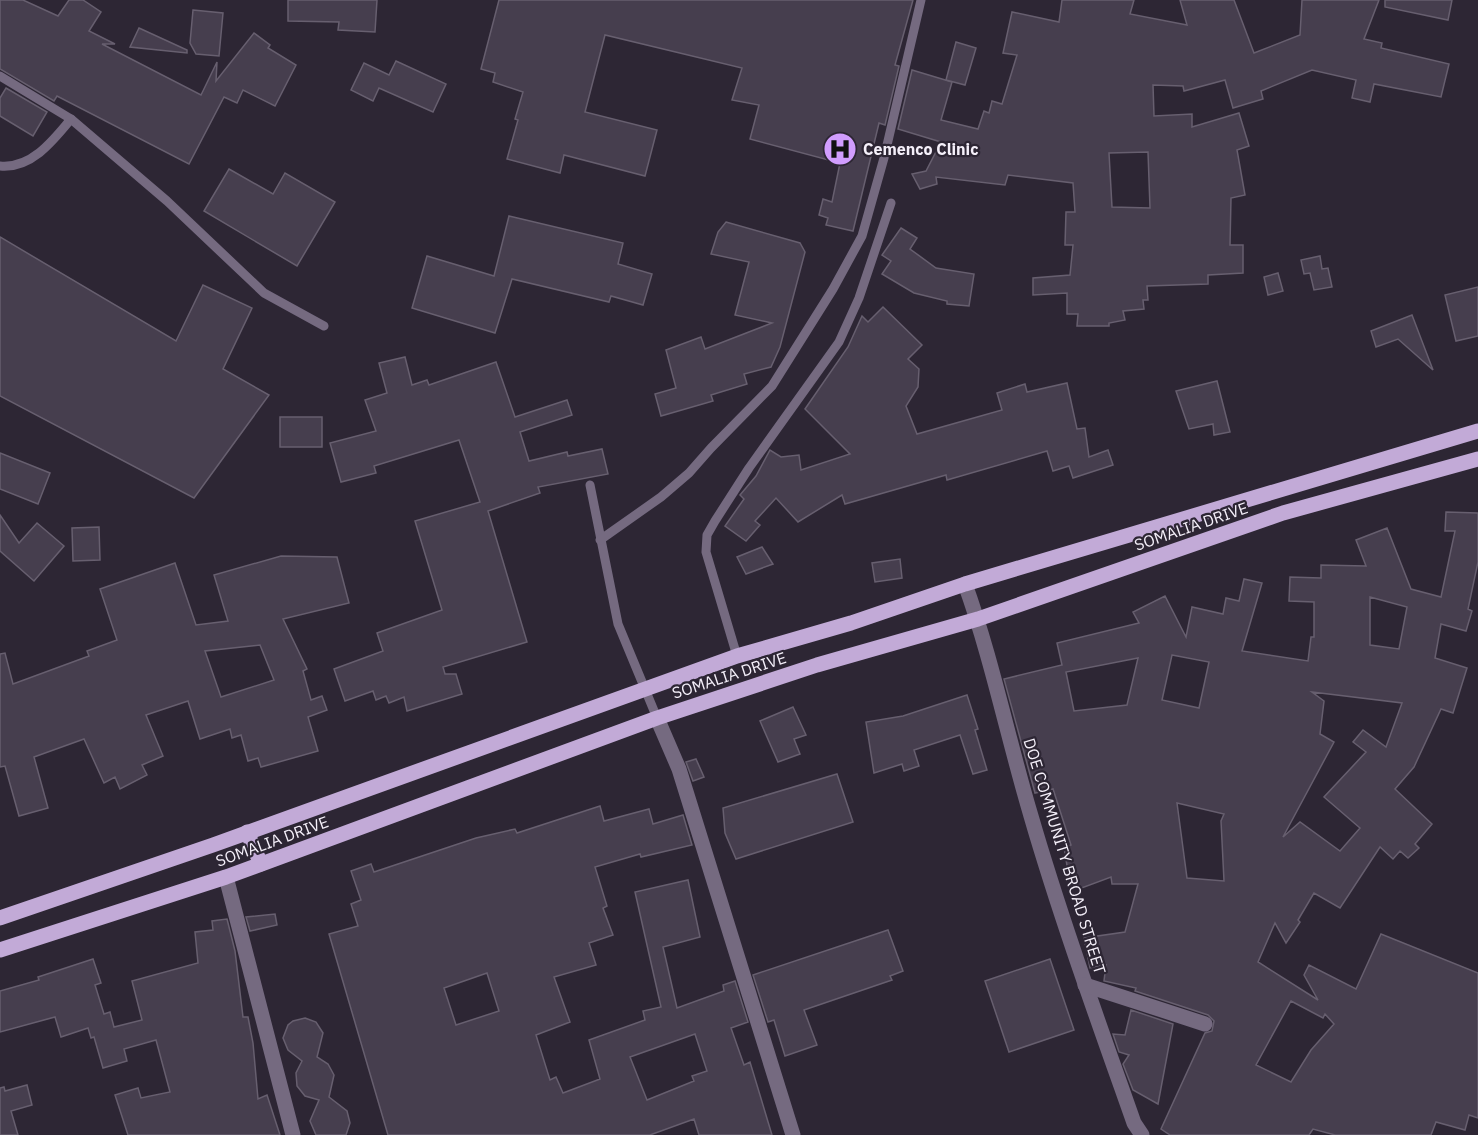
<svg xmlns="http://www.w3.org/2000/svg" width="1478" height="1135" font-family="'IBM Plex Sans',sans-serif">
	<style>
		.building { fill: #463e4e; stroke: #675f6f; stroke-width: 1.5; fill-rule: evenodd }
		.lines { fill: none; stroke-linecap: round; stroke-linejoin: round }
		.service { stroke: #756a80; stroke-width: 9 }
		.minor { stroke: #756a80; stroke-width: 15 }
		.primary { stroke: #c2aad7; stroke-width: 15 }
		.labels { text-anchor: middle; stroke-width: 4.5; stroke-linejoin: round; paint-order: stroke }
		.poi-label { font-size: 16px; font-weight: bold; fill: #f5f0fa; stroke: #2d2634; text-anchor: start }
		.street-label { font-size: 16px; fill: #f5f0fa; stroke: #2d2634 }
	</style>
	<rect width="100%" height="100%" fill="#2d2634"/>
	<!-- building -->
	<g class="building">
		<polygon points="0,0 23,0 58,16 69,0 83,0 101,12 89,31 115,44 102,44 201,95 217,62 216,81 254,33 270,45 268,48 296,65 275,106 243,90 237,103 224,97 189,164 57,96 54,101 0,69"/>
		<polygon points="288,0 377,0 375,32 338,30 339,22 288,21"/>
		<polygon points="499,0 913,0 895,65 899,66 885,125 879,123 853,231 826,225 828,218 819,215 823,199 832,202 840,163 750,139 759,105 732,100 742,68 605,35 585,112 657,130 645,176 564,155 560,173 507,159 518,120 515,119 523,92 493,82 495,73 481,69"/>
		<path d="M1062,0H1134L1130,14L1187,25L1180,0H1234L1254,53L1300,35L1302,0H1379L1364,39L1382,43L1381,48L1449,64L1441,97L1374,84L1370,102L1352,98L1356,80L1312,70L1261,91L1263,99L1233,108L1225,80L1184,91L1183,86L1153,85L1154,116L1192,114V127L1239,113L1249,146L1237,150L1245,195L1231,198L1230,245H1243V273L1208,275V284L1147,286L1148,300H1143L1144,309L1123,311L1125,320L1109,323V326H1077L1078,314H1067V293L1033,295V278L1070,275L1073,245H1065L1066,212H1075L1073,183L1008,175L1005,185L936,177L937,184L920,189L912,174L926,171L941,142L898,129L912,70L952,82L941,120L978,129L984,111L989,113L992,101L1002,104L1017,55L1003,53L1012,12L1059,22ZM1148,152L1150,208L1112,207L1109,153Z"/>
		<polygon points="1385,0 1452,0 1448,20 1385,7"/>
		<polygon points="193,10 223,13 219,56 196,54 190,43"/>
		<polygon points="139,28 187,50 187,53 130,47"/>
		<polygon points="956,42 976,48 965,85 946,80"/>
		<polygon points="396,61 446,84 433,112 379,88 373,101 351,90 364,63 389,75"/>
		<polygon points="6,88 47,112 33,136 0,116 0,98"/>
		<polygon points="229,169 273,194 285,173 335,202 297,266 204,211"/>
		<polygon points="509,216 623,243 618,264 652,274 643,305 611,296 609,302 512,279 495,333 412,308 427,256 494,276"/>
		<polygon points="726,222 800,243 805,252 780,347 771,367 744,374 747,384 711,395 713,401 661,416 655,394 676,388 666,350 701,337 705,349 772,323 735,315 749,262 711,254 718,232"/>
		<polygon points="901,228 917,238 910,249 936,268 974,274 969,306 947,304 947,301 914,293 882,274 891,261 882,255"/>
		<polygon points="0,237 176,341 203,285 252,308 223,369 269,395 194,498 0,396"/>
		<polygon points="1320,256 1322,269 1328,268 1332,287 1314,290 1310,273 1304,274 1301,260"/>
		<polygon points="1278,273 1283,291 1268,295 1264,277"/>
		<polygon points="1478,287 1478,336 1456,341 1445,295"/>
		<polygon points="883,307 922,345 908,359 919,369 918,387 906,406 917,434 1002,410 997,393 1025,384 1027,392 1067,383 1077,429 1085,428 1089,457 1108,450 1113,465 1073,478 1069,466 1053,471 1047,451 947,480 946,475 845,504 842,495 798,522 776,498 755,521 760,525 746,541 725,526 744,499 740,495 756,476 770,450 781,457 799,455 801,470 850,454 805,409 848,347 862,316 868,322"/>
		<polygon points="1412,315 1433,370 1398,339 1376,347 1371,331"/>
		<polygon points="405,357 412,385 427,380 429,385 496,362 515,417 567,400 572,415 520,432 529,461 567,452 568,456 602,449 608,474 538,487 540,493 488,511 527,642 443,667 445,674 456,674 462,694 407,711 404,697 389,703 386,696 376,700 373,691 345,701 334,669 383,651 377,633 442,610 415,521 480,502 459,440 374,466 376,473 341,482 330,443 376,431 365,400 387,393 379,363"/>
		<polygon points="1217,381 1230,432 1214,435 1213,424 1189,429 1176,391"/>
		<rect x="280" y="417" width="42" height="30"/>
		<polygon points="0,453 50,473 38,504 0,489"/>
		<path d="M1446,512L1478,513V562L1468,609L1472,611L1466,631L1441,624L1435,658L1467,668L1453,713L1441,709L1414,767L1395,789L1432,824L1415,844L1419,848L1408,858L1400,851L1393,859L1380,847L1340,908L1314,893L1298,920L1300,922L1286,943L1275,923L1258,962L1318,1000L1304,975L1309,965L1356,989L1381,934L1478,973V1118L1469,1115L1465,1130L1436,1122L1431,1135H1335L1313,1129L1309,1135H1170L1161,1129L1205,1033L1212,1031L1214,1021L1208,1015L1135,991L1136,988L1104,981L1106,965L1090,968L1084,938L1125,932L1138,884H1112L1111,877L1079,889L1070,884L1064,847L1071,845L1053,789L1035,793L1004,679L1062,665L1057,643L1139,623L1133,612L1165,596L1186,637L1192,607L1223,614L1226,598L1239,601L1244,579L1262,583L1242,651L1308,661L1311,637H1314V602L1289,601L1290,577L1321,578V565L1366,566L1356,540L1387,528L1411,589L1441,597L1455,531H1445ZM1370,597L1407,607L1399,649L1370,645ZM1172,655L1209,662L1199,708L1162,700ZM1138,658L1127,705L1074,711L1066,672ZM1312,692L1402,703L1386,747L1363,730L1353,742L1366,752L1324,797L1360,828L1340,851L1300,822L1283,837L1334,742L1320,734L1324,701ZM1177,803L1224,814L1221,821L1224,881L1187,878ZM1291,1001L1323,1018L1325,1014L1334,1024L1311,1050L1291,1082L1256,1065Z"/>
		<polygon points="0,515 19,543 37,523 64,546 34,581 0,551"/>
		<polygon points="99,527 100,560 73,561 72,528"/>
		<polygon points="762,547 773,564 746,574 737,557"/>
		<path d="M281,556L337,557L349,603L283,619L307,669L303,671L311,700L322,696L327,710L308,717L318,751L261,767L258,758L248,761L241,735L232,738L230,729L200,739L188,701L146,715L163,756L142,765L147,775L120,789L115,777L104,783L84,739L34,757L48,808L19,816L5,766L0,767V654L5,653L13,684L89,656L87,651L117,640L100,589L175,563L196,625L228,621L214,575ZM260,645L274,680L221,697L205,651Z"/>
		<polygon points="900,559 902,578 875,582 872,563"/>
		<polygon points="967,695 978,729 975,730 987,770 973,774 960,735 914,750 919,766 904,771 902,764 874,773 866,722 903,716"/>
		<polygon points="793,707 806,735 794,739 800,754 778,762 760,721"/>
		<polygon points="696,759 704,777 693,781 686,762"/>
		<polygon points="837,774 853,822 736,859 725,833 723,808"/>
		<path d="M600,806L604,821L649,809L653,824L683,815L692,845L641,857L640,854L595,867L607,906L603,908L613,935L589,943L596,965L554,977L570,1022L536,1035L550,1080L556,1077L563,1093L600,1079L589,1040L645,1020L643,1011L661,1007L635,892L688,880L700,937L663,947L677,1008L724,991L723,985L735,981L748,1022L731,1028L744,1065L750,1062L772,1135H699L694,1119L650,1135H388L329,934L358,926L351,904L361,900L351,871L371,864L374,872L476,838L515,829L517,833ZM487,973L499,1011L456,1025L444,988ZM695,1034L707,1071L692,1076L694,1081L647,1100L630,1057Z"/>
		<polygon points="275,914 277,925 250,931 246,917"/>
		<polygon points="227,919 235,951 243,1017 248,1017 253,1043 258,1099 267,1095 280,1135 128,1135 115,1095 138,1088 141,1098 170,1092 156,1040 124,1049 127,1061 103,1068 94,1037 91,1038 88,1028 61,1037 55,1017 0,1032 0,991 39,980 38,977 93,959 101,983 95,985 104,1014 110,1012 114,1027 142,1020 132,981 198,963 195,932 213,930 212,921"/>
		<polygon points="888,930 903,971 890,976 892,980 804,1010 817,1045 785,1056 774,1020 768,1022 753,975"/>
		<polygon points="1050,959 1074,1030 1009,1052 985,981"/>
		<polygon points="1131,1010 1173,1024 1158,1104 1133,1090 1123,1064 1129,1055 1119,1052 1113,1034 1125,1035"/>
		<polygon points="305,1018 316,1022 323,1033 317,1057 328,1064 334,1075 329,1097 347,1111 350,1123 346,1135 316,1135 310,1121 319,1100 305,1096 297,1086 296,1073 302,1061 288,1050 283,1038 288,1025 293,1021"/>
		<polygon points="27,1085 32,1105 11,1111 18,1135 0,1135 0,1088 4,1087 5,1091"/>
	</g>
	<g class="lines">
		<!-- service -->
		<g class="service">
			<polyline points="0,76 71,119 167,201 264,293 324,326"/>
			<path d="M0,166C31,169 53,141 71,119"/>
			<polyline points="590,485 618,624 657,718"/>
			<polyline points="600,540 661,497 689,473 711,448 772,386 833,289 862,236 884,158 921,0"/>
			<polyline points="737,656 706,552 707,535 715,521 749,468 839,342 859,298 891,203"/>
		</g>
		<!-- minor -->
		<g class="minor">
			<path d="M965,584C992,659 1008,739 1031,816C1061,919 1098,1021 1134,1123L1142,1135"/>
			<polyline points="657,718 679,769 793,1135"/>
			<polyline points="226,877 293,1135"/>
			<polyline points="1085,985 1205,1024"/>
		</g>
		<!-- primary -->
		<g class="primary">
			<polyline points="247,832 261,864"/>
			<polyline points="0,918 213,845 737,656 851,623 965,584 1478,431"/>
			<polyline points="0,950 226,877 657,718 817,665 978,619 1283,513 1478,459"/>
		</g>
	</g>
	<!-- icons -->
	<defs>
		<symbol id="hospital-disc" viewBox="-11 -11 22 22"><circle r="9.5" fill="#d19dfe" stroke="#2d2634"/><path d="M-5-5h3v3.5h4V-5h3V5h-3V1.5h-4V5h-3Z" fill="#111"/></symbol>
	</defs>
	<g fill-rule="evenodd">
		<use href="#hospital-disc" x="821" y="130" width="38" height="38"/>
	</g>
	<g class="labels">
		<!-- poi labels -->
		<g class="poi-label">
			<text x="863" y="155">Cemenco Clinic</text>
		</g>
		<!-- street labels -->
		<g class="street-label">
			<text transform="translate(1191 526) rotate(-19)" y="6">SOMALIA DRIVE</text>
			<text transform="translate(729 675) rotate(-18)" y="6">SOMALIA DRIVE</text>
			<text transform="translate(272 841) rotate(-20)" y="6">SOMALIA DRIVE</text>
			<text transform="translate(1065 856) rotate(73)" y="6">DOE COMMUNITY BROAD STREET</text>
		</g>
	</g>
</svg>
